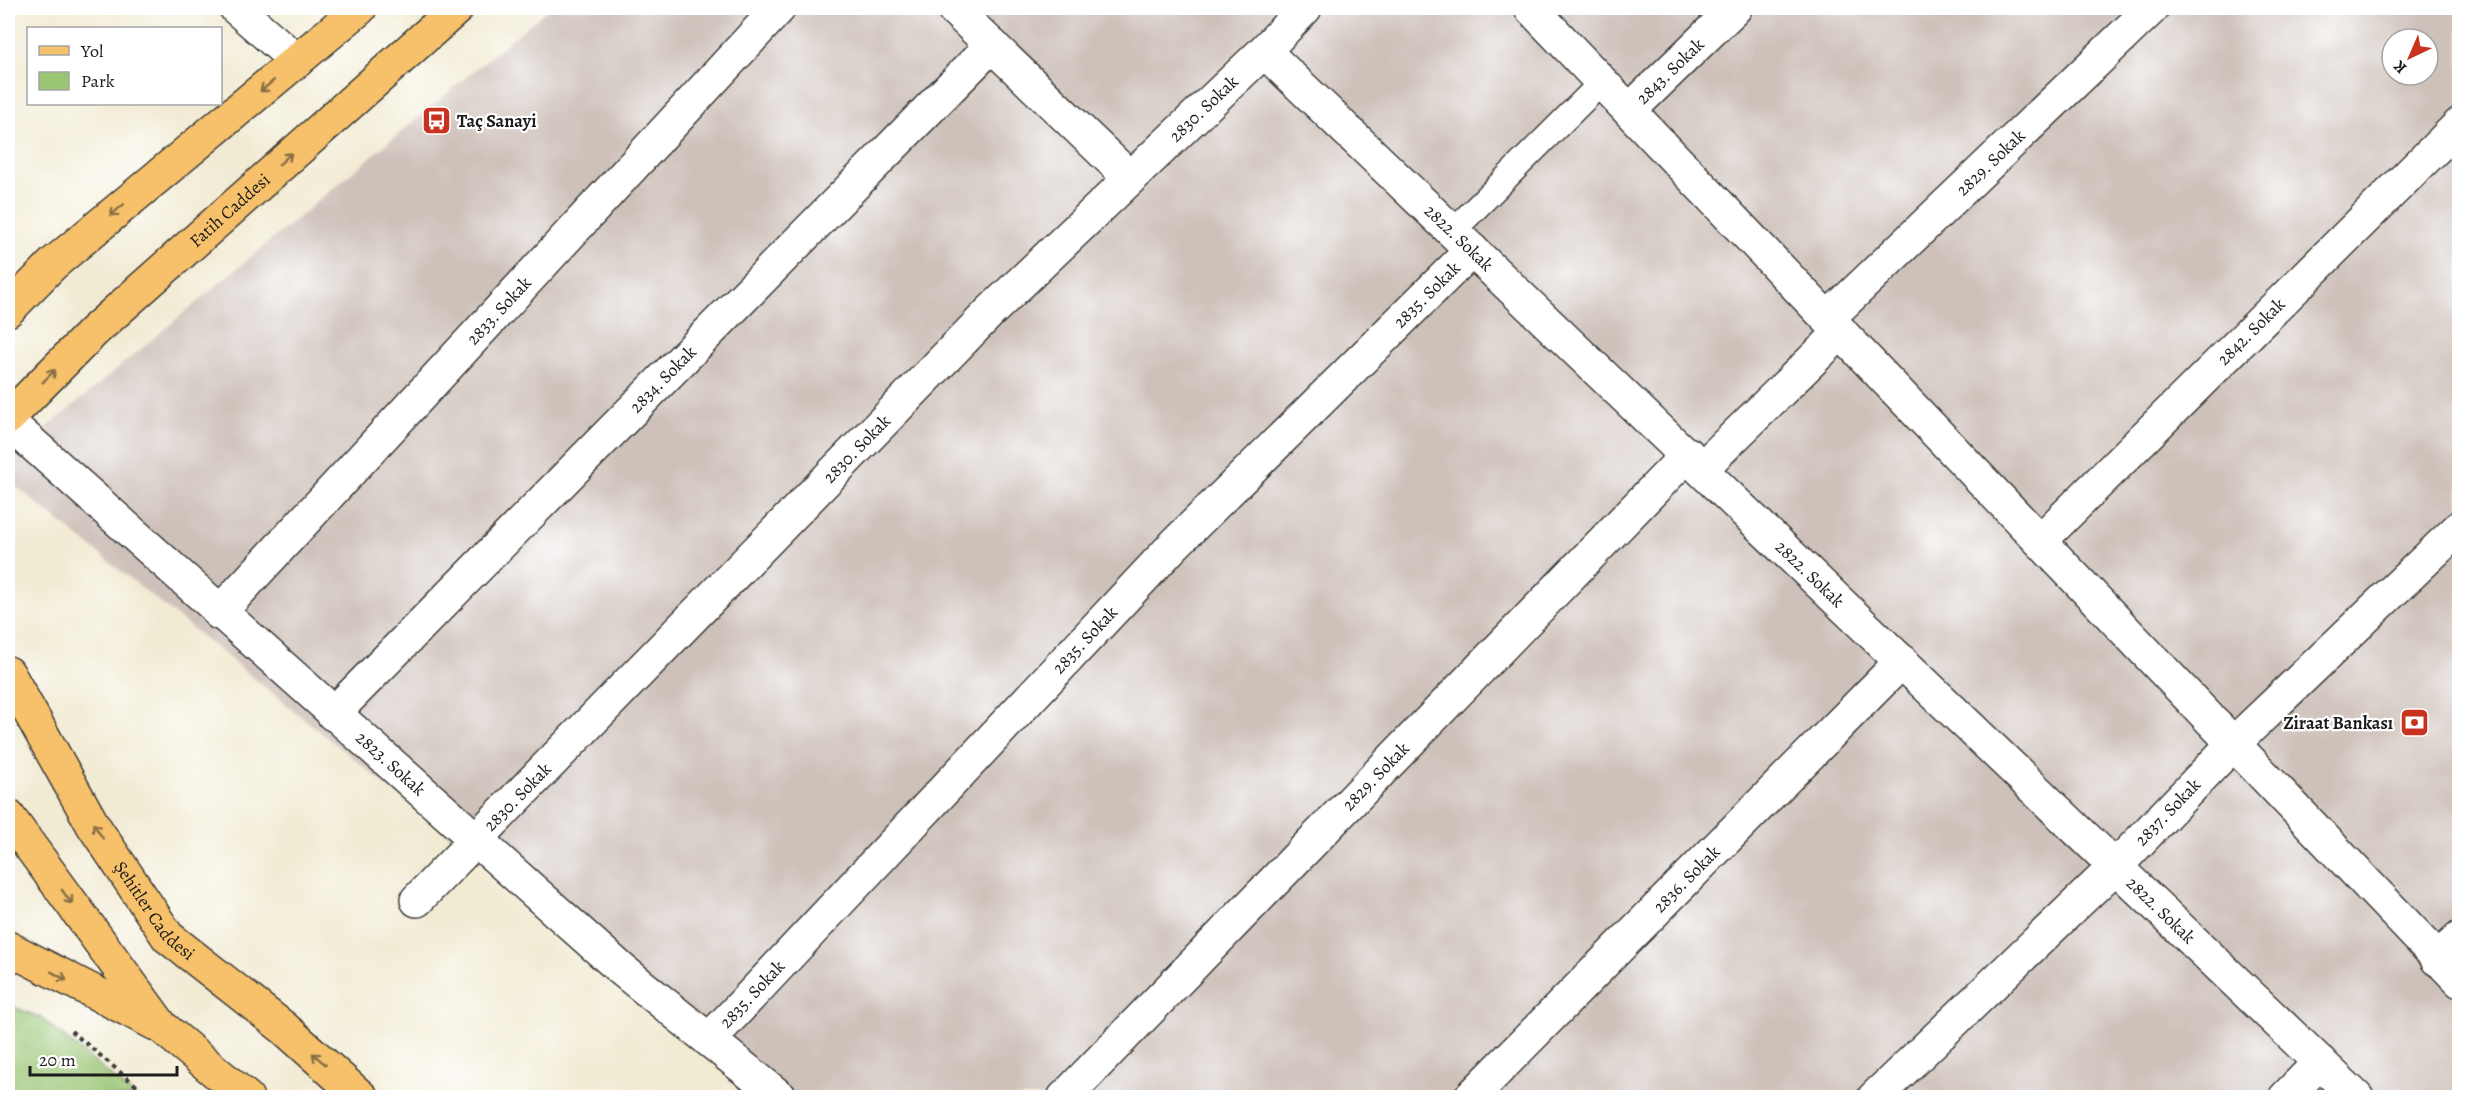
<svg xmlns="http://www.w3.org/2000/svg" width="2467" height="1105" font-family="Alegreya,serif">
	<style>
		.industrial { fill: #cec1ba; fill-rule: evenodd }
		.green { fill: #9ac573; stroke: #5b7048; stroke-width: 1.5 }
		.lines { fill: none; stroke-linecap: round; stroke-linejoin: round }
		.service-casing { stroke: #3c3b38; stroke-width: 27 }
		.minor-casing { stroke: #3c3b38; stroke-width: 36 }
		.tertiary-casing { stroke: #3c3b38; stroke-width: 36 }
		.primary-casing { stroke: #3c3b38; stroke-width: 36 }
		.path { stroke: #3c3b38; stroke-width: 4; stroke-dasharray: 4.5 4.5; stroke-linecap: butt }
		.service { stroke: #fff; stroke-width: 24 }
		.minor { stroke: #fff; stroke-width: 33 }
		.tertiary { stroke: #fff; stroke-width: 33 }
		.primary { stroke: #f6c16b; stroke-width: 33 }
		.oneway { stroke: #896e44 }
		.labels { text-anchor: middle; stroke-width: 4.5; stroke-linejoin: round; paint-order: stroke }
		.street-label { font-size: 18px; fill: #1c1c1c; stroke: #fff }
		.poi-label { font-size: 18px; font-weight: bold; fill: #1c1c1c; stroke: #fff; text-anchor: start }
	</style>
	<rect width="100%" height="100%" fill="#fff"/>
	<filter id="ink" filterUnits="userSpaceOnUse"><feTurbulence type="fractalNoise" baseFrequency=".0167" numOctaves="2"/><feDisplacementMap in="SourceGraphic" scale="12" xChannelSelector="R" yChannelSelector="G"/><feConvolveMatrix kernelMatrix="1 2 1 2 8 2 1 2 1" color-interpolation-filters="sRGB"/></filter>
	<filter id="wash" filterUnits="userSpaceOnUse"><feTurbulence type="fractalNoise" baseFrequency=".008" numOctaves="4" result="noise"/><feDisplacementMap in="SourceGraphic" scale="24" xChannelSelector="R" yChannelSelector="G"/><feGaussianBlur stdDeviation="1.35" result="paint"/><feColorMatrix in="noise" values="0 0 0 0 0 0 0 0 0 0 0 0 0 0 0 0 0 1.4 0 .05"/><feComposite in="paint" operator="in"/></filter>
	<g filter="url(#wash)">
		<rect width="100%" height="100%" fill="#f2ebd4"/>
		<!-- industrial -->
		<path class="industrial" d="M549,8H2459V1097H773L8,480V460ZM2392,39H2428V75H2392Z"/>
		<!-- green -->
		<polygon class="green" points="8,1005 41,1018 136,1097 8,1097"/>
	</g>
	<g filter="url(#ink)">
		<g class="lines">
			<defs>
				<polyline id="service" points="1453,231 1603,81"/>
				<g id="minor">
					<polyline points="953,8 1130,178"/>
					<polyline points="1531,8 2460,981"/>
					<path id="s1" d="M1264,51L2357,1098"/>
					<path id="s2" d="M1630,110L1735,8"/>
					<path id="s3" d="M1828,318L2152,8"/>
					<path id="s4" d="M8,422L621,969L781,1098"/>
					<polyline points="1702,468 1841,332"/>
					<path id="s5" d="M2041,540L2460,124"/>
					<path id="s6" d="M219,613L779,8"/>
					<path id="s7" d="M333,714L992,45"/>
					<path id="s8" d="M417,900L990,312L1264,51L1305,8"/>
					<polyline points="2437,959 2460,938"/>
					<path id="s9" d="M709,1040L1175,544L1472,250"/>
					<path id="s10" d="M1064,1098L1688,454"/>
					<path id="s11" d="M1470,1098L1902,661"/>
					<path id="s12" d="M1874,1098L2116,866L2234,743L2460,527"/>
					<polyline points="2285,1098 2320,1062"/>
				</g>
				<polyline id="tertiary" points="236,8 297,61"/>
				<g id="primary">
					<polyline points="8,310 53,264 360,8"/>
					<path id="s13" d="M8,418L94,331L457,8"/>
					<path id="s14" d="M8,673L93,825L168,937L284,1028L362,1098"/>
					<polyline points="8,816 162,1027 247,1098"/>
					<polyline points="8,948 158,1025"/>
				</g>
			</defs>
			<!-- service casing -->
			<use href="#service" class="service-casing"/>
			<!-- minor casing -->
			<use href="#minor" class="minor-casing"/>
			<!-- tertiary casing -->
			<use href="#tertiary" class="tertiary-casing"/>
			<!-- primary casing -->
			<use href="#primary" class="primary-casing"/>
			<!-- path -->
			<polyline class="path" points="71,1031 151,1098"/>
			<!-- service -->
			<use href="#service" class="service"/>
			<!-- minor -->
			<use href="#minor" class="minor"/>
			<!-- tertiary -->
			<use href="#tertiary" class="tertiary"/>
			<!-- primary -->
			<use href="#primary" class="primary"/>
		</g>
		<!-- one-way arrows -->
		<defs><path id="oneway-shaft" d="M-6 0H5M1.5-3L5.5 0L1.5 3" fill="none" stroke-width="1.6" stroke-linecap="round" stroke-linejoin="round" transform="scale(1.5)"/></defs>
		<g class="oneway">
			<use href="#oneway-shaft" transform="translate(267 86) rotate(140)"/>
			<use href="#oneway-shaft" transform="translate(285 159) rotate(-42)"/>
			<use href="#oneway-shaft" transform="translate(117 210) rotate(140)"/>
			<use href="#oneway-shaft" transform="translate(49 376) rotate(-45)"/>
			<use href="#oneway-shaft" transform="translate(98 831) rotate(-123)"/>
			<use href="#oneway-shaft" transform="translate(67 897) rotate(54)"/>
			<use href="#oneway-shaft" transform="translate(59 976) rotate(29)"/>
			<use href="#oneway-shaft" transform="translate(319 1059) rotate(-139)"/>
		</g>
	</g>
	<!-- icons -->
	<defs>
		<symbol id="bus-square" viewBox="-11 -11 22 22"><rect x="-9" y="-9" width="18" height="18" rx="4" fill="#c8321e" stroke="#fff"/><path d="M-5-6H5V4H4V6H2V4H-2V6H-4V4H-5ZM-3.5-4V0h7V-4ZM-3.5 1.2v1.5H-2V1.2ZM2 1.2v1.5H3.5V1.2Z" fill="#fff"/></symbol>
		<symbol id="bank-square" viewBox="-11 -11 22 22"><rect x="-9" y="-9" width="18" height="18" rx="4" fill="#c8321e" stroke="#fff"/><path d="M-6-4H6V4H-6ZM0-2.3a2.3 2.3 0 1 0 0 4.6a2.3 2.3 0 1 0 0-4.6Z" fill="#fff"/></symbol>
	</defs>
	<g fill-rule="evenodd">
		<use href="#bus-square" x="420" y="104" width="33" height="33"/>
		<use href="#bank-square" x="2398" y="706" width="33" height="33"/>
	</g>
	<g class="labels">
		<!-- street labels -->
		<g class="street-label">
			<text dy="6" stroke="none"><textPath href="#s2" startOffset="56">2843. Sokak</textPath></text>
			<text dy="6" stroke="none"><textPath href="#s8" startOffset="1116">2830. Sokak</textPath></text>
			<text dy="6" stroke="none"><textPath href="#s3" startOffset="225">2829. Sokak</textPath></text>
			<text dy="6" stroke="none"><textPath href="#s13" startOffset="304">Fatih Caddesi</textPath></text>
			<text dy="6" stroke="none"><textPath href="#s1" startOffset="270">2822. Sokak</textPath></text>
			<text dy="6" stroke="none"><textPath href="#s9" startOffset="1035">2835. Sokak</textPath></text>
			<text dy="6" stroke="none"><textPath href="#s6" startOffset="412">2833. Sokak</textPath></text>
			<text dy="6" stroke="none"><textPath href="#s5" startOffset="296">2842. Sokak</textPath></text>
			<text dy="6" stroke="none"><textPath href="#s7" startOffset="470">2834. Sokak</textPath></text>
			<text dy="6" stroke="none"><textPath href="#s8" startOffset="630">2830. Sokak</textPath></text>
			<text dy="6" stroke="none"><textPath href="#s1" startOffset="756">2822. Sokak</textPath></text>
			<text dy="6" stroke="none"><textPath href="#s9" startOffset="549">2835. Sokak</textPath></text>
			<text dy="6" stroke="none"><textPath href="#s4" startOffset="513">2823. Sokak</textPath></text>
			<text dy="6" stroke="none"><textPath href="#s10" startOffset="448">2829. Sokak</textPath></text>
			<text dy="6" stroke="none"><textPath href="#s8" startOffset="144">2830. Sokak</textPath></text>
			<text dy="6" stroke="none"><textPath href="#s12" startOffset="410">2837. Sokak</textPath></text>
			<text dy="6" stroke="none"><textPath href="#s11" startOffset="308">2836. Sokak</textPath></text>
			<text dy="6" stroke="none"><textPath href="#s14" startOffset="280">Şehitler Caddesi</textPath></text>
			<text dy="6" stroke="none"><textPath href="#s1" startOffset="1242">2822. Sokak</textPath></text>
			<text dy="6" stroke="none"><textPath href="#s9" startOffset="63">2835. Sokak</textPath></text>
		</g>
		<!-- poi labels -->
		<g class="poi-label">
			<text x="457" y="127">Taç Sanayi</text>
			<text x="2393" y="729" text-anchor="end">Ziraat Bankası</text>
		</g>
	</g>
	<!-- margin -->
	<rect width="2467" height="1105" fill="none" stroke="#fff" stroke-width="30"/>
	<!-- legend -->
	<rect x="27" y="27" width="195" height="78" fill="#ffffff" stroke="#a4a4a4" stroke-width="1.5"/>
	<rect x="39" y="46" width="30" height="9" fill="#f6c16b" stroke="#a4a4a4" stroke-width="1.5"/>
	<text x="81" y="57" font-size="18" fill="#1c1c1c">Yol</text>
	<rect x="39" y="72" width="30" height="18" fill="#9ac573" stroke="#a4a4a4" stroke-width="1.5"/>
	<text x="81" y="87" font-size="18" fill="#1c1c1c">Park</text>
	<!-- north arrow -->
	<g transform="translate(2410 57) rotate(224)"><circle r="28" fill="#ffffff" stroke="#a4a4a4" stroke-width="1.5"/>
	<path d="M0-4.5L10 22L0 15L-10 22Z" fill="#c8321e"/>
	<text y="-9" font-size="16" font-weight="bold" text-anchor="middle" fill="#1c1c1c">K</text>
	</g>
	<!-- scale -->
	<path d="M30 1066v9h147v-9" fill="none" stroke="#1c1c1c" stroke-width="3"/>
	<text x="39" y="1066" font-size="18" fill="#1c1c1c" stroke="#ffffff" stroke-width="4.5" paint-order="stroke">20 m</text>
</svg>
